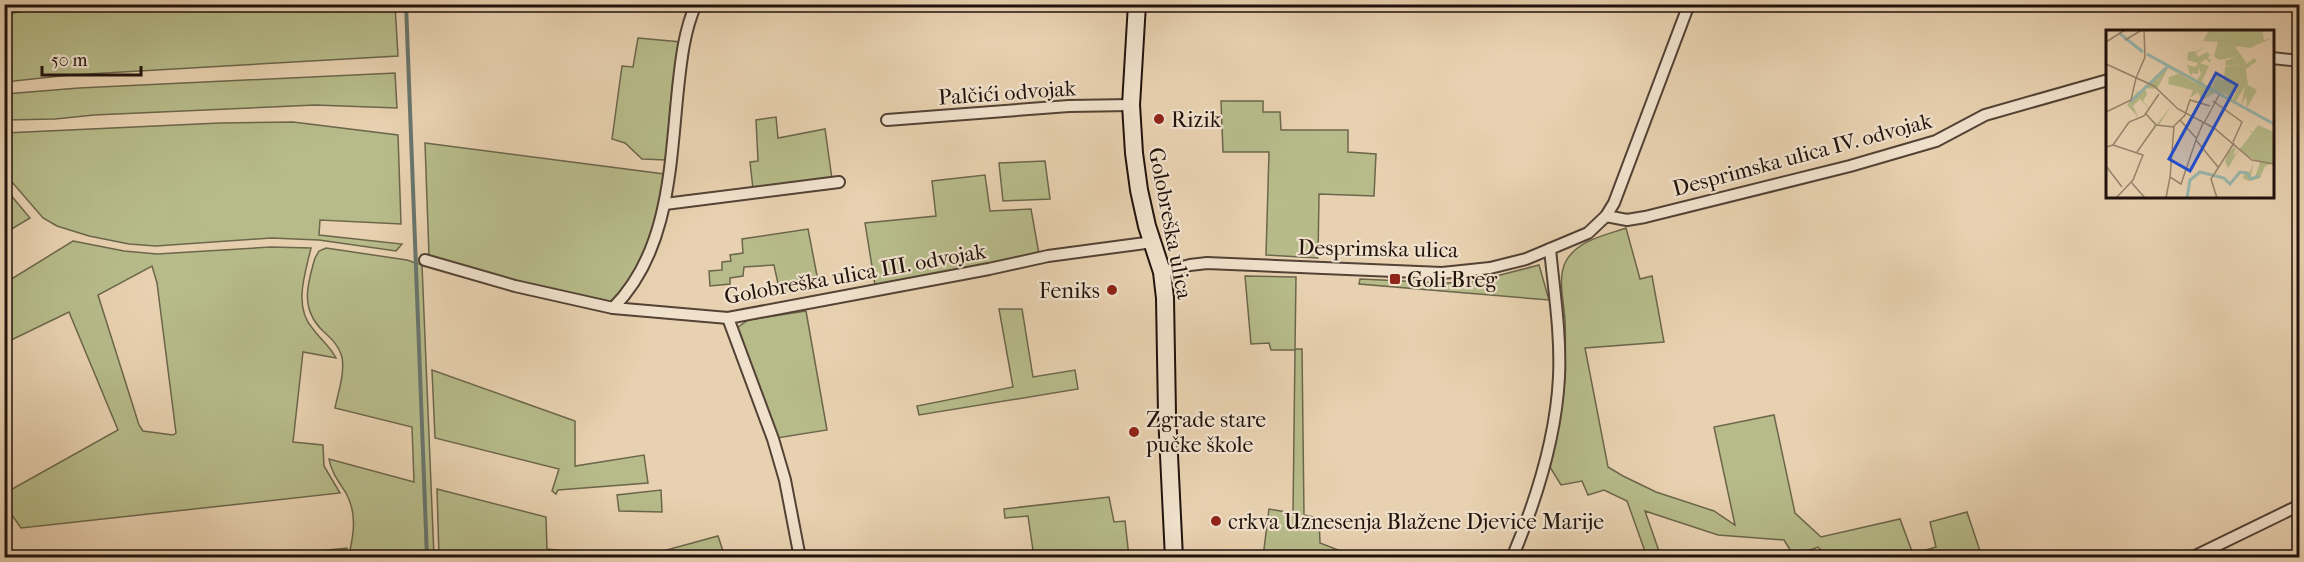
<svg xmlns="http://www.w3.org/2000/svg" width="2304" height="562" font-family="'IM FELL French Canon',serif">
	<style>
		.green { fill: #b7bb8a; stroke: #6c664b; stroke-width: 1.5; fill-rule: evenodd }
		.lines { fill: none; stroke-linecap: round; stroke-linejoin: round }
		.stream { stroke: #68756d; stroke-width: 4 }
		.street-casing { stroke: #534235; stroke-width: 14 }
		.secondary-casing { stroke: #21120c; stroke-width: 20 }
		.street { stroke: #f0e1cc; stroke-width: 10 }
		.secondary { stroke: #f0e1cc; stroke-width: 16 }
		.poi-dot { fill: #8f2418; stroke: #f0e1cc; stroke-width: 2 }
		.labels { text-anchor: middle; stroke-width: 4.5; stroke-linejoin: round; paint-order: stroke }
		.street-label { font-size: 22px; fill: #21120c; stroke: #f0e1cc }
		.poi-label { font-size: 22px; fill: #21120c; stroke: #f0e1cc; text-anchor: start }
		.inset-river { fill: none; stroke: #97b7ae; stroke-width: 3 }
		.inset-road { fill: none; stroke: #98856e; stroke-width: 1.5 }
		.view { fill: #1d4ed8; fill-opacity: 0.15; stroke: #1d4ed8; stroke-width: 3 }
		.inset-edge { fill: none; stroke: #21120c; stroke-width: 3 }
	</style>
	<rect width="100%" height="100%" fill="#e8d1b0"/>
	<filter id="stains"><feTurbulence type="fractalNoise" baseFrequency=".00333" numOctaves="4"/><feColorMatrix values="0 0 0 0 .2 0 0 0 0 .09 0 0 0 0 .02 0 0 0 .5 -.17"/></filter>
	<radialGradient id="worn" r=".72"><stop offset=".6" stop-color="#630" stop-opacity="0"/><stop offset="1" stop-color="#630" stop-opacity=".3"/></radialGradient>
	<!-- green -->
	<g class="green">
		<polygon points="79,4 395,5 398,56 70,75 5,82 5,14"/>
		<polygon points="638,38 681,42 672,86 666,160 642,159 625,143 612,139 622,66 633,67"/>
		<polygon points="395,73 397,108 315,105 94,115 55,119 5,120 5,94 79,88"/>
		<polygon points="1221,101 1263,101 1263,112 1280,112 1281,130 1348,130 1348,152 1376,154 1374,196 1319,194 1318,258 1266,255 1269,152 1223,152"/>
		<polygon points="776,117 778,138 825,129 832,179 753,189 750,162 758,161 756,120"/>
		<polygon points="293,122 398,135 401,224 320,220 319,235 402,244 396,251 319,240 271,238 156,246 129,244 89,236 57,226 43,218 5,174 5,133 220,123"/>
		<polygon points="425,143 664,174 659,206 648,246 640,263 613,302 600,302 514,281 429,256"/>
		<polygon points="1045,161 1050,199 1003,201 999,163"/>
		<polygon points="985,175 990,211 1031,209 1039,254 875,285 865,223 936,216 932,181"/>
		<polygon points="4,187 30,218 5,233 4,233"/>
		<path d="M1626,228L1640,279L1652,276L1664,342L1585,348L1608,467L1623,476L1656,492L1714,511L1735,525L1714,427L1774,415L1795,513L1821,537L1900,519L1913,554L1936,547L1930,522L1967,512L1982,557H1828L1818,547L1794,556L1784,540L1718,535L1645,511L1661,557H1647L1627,501L1604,490L1588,495L1582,481L1561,485L1550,467C1557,437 1563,407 1565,376C1565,358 1566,339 1565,320C1564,302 1557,277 1566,261C1578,240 1606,235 1626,228Z"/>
		<polygon points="808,229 819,286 780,293 774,265 744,267 743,276 730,278 730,284 710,286 709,271 722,270 722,262 731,261 730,255 743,253 742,239"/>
		<path d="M73,241L124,251L157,254L271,247L311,248C305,274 293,307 313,329C321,340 330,346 336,358L303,352L293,442L323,445L324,466L340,493L21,528L5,505V493L118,430L69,312L5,343V283ZM152,266L157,283L176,433L173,435L143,431L139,425L98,295Z"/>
		<path d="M326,248L407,260L422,265L434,557H416L415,553L349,555C354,533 357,513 346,493C339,482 331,472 329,459L414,482L412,427L335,408C338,393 345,373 342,357C339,346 332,339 323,331C300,309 307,285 315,258L319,251Z"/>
		<polygon points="1539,265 1549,300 1359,284 1360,279 1447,283 1477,281"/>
		<polygon points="1245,276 1296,277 1295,349 1302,349 1304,515 1319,518 1320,543 1356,557 1263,557 1269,509 1293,513 1295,350 1271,350 1269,343 1251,344"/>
		<polygon points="999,309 1022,309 1033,377 1075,370 1078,389 919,415 917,406 1013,387"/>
		<polygon points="806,311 827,430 777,438 737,328 748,320"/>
		<polygon points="432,370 575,421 575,466 644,455 648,483 558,490 556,494 552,491 559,469 435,438"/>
		<polygon points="437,489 546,517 547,549 622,557 663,551 718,536 725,557 546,558 546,554 439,557"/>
		<polygon points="661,490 662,512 619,511 617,495"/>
		<polygon points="1109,497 1114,522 1125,521 1129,557 1034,557 1028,516 1005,518 1004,509"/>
		<polygon points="347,548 345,553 310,558 258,557"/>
	</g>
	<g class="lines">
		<!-- stream -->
		<polyline class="stream" points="406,4 427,558"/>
		<defs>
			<g id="street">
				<polyline points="2272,58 2300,61"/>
				<polyline points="887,120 1069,106 1131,105"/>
				<polyline points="665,204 839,182"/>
				<polyline points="1606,216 1627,220 1645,217 1850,166 1936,141 1985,115 2108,80"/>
				<polyline points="425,260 515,286 613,308 728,318 989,269 1048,256 1153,242"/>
				<polyline points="1162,272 1190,265 1207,263 1442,273 1490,268 1526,259 1588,233 1606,216 1614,203 1689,4"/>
				<path d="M613,308C670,251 670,164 678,89C681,61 684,31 696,4"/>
				<polyline points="728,318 773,439 785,480 800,558"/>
				<path d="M1512,558C1536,501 1556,439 1559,377C1561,334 1554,291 1550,249"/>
				<polyline points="2191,558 2300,505"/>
			</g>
			<polyline id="secondary" points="1137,4 1131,105 1134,153 1139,190 1147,226 1162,272 1165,298 1167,414 1174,558"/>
		</defs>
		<!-- street casing -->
		<use href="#street" class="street-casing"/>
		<!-- secondary casing -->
		<use href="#secondary" class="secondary-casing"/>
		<!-- street -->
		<use href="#street" class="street"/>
		<!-- secondary -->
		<use href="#secondary" class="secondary"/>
	</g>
	<!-- markers -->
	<g class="poi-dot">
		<circle cx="1159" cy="119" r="6"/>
		<rect x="1389" y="273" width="12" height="12" rx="3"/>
		<circle cx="1112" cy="290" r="6"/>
		<circle cx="1134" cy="432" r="6"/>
		<circle cx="1216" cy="521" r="6"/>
	</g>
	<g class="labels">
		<!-- street labels -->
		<g class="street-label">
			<text transform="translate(1007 92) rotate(-4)" y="8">Palčići odvojak</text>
			<text transform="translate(1802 154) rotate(-15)" y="8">Desprimska ulica IV. odvojak</text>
			<text transform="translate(1171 223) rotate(79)" y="8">Golobreška ulica</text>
			<text transform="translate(1378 248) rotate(1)" y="8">Desprimska ulica</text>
			<text transform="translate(855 273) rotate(-10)" y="8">Golobreška ulica III. odvojak</text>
		</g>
		<!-- poi labels -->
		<g class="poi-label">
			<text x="1171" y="127">Rizik</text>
			<text x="1407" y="287">Goli Breg</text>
			<text x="1100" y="298" text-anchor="end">Feniks</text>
			<text x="1146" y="427">Zgrade stare<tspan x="1146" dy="25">pučke škole</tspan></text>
			<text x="1228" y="529">crkva Uznesenja Blažene Djevice Marije</text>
		</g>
	</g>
	<!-- overview -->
	<g transform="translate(2106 30)">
		<rect width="168" height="168" fill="#e8d1b0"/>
		<path d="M103,0H156L158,10L166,8L144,18L129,16L141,34L148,28L151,31L140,39L142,55L151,60L141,78L140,66L135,76L139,56L129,73L126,71L135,50L124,70L120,64L109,63L98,69L104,61L96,71L92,62L84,68L87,60L62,54L63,47L72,44L62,38L51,59L39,58L41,64L37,71L43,78L46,75L50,77L46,75L41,84L51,94L66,75L53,95L50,94L40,84L43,79L34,69L27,76L33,88L21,75L31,62L26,60L33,62L62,37L89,53L95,44L93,37L92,44L86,43L85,47L81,35L90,37L92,33L81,30L82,22L88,21L79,12L89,22L99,17L90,23L92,27L101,22L104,25L101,29H105L104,33L100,29L94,33L103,36L96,51L102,59L109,41H114H109L105,58L111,45L118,51L119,37L135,34L120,36L119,31L130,27L113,30L108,26L112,12L97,11ZM152,95L168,102V133L159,136L154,148L143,151L137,148L138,144L143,143L148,132L144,148L149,147L154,133L133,120L122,138L119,131L122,123L130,116L127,127L141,110L146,103L142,100L147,102Z" fill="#b7bb8a"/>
		<path class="inset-river" d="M13,3L37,22M41,24L168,94M24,72L61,37M81,168L84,150L94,142L118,148L124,154L134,142L141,143L145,149L153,146"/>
		<path class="inset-road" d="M19,10L36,0M0,12L19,0M0,34L48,56L72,79L108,98L146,130L168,134M30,48L39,27L38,0M107,71L136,92L127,112M0,82L25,70L30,48M74,90L90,108M97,93L90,110L112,137M98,93L113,65M50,95L68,97M7,115L37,125L27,150L10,168M0,117L7,115L23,92L38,86L53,64M31,122L50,95L40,84M0,136L16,157M64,148L68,96L79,85L84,70L104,76M25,152L39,168M60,168L64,147L75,154L90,110M111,168L105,149L128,113"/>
		<path class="view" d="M110,43L131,55L84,141L63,129Z"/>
		<rect width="168" height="168" class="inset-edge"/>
	</g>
	<!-- margin -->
	<rect width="2304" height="562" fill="none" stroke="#e8d1b0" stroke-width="24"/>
	<rect x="6" y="6" width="2292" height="550" fill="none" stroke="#21120c" stroke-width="3"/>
	<rect x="12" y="12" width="2280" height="538" fill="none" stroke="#21120c" stroke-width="1.5"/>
	<!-- scale -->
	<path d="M42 66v9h99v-9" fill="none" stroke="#21120c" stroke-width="3"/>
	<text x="51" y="66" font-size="18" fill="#21120c" stroke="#f0e1cc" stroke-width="4.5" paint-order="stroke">50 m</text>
	<rect width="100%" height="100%" filter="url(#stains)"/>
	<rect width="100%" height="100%" fill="url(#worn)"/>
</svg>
